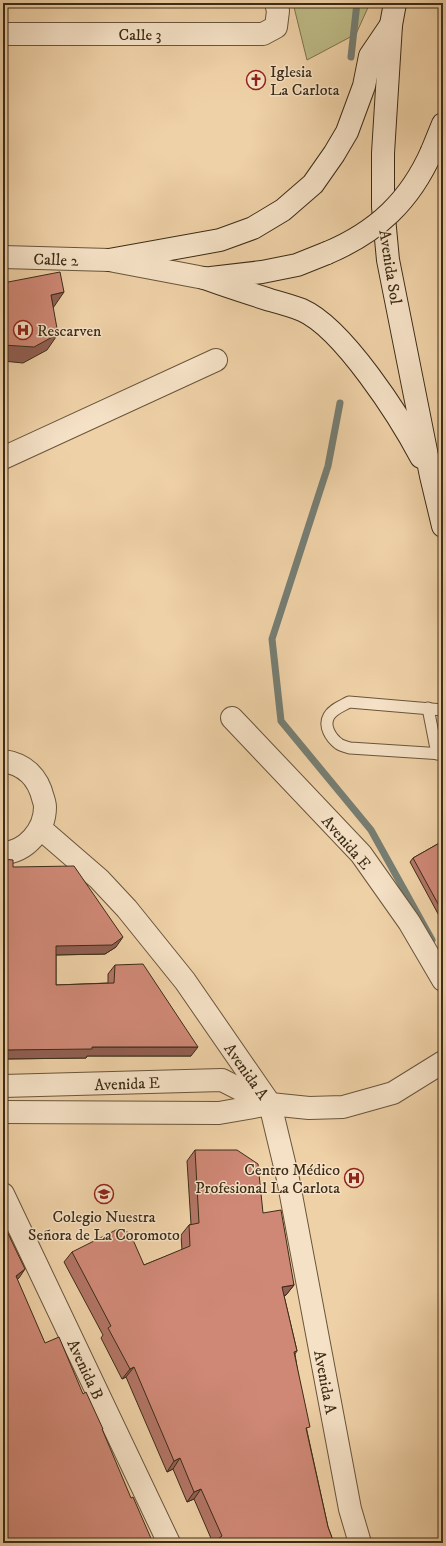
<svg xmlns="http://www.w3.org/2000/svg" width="446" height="1546" font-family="'IM FELL DW Pica',serif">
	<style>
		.green { fill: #bcba85; stroke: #7c734e }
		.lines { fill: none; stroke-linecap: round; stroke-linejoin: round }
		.stream { stroke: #767e73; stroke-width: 7 }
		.service-casing { stroke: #69553b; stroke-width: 13 }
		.minor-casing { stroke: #69553b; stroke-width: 24 }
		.secondary-casing { stroke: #3c2c17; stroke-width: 24 }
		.service { stroke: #f5e1c6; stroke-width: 11 }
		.minor { stroke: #f5e1c6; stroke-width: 22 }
		.secondary { stroke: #f5e1c6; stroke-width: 22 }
		.secondary-bridge-casing { stroke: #3c2c17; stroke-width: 24; stroke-linecap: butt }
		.secondary-bridge { stroke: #f5e1c6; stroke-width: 22 }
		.wall { fill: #b27565; stroke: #3c2c17 }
		.shaded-wall { fill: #915f53; stroke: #3c2c17 }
		.building { fill: #cf8876; stroke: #3c2c17 }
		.labels { text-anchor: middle; stroke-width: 3; stroke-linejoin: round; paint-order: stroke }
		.street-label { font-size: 16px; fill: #3c2c17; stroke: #f5e1c6 }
		.poi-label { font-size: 16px; fill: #3c2c17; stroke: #f5e1c6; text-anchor: start }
	</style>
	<rect width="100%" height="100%" fill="#efd1a7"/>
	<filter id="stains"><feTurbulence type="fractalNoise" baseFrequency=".005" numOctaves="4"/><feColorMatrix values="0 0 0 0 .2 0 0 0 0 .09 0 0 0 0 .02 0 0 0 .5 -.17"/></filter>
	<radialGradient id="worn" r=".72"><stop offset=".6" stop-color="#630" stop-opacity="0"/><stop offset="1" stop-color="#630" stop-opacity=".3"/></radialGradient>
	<!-- green -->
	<polygon class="green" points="293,3 370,3 356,34 307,60"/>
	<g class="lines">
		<!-- stream -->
		<g class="stream">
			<polyline points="351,57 357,3"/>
			<polyline points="340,403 328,466 272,639 281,721 371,830 432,940"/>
		</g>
		<defs>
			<g id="service">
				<polyline points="428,708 437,754"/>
				<path d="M443,710L349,702C342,706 333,709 329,716C323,726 331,738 339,744C342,746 347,747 350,748L443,754"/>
			</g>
			<g id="minor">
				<polyline points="3,34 263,34 276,27 278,11 276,3"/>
				<polyline points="3,257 109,260 204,278"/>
				<polyline points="3,458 216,360"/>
				<polyline points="232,718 361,854 409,922 443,980"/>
				<path d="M3,761C25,764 38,777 43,798C44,801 45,804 45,807C45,830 26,852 3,853"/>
				<polyline points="40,828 99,879 127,909 185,981 270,1104 288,1179 350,1509 360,1543"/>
				<polyline points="3,1086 222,1080 267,1103"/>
				<polyline points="3,1112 219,1113 270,1104 309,1108 343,1107 393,1093 443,1062"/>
				<polyline points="3,1194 169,1543"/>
			</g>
			<g id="secondary">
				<polyline points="395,3 391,25 383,153 383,207 388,260 431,476 443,526"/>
				<polyline points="432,151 443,124"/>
				<polyline points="109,260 220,240 253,228 283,210 313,184 334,154 347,132 364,86 370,56 391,25"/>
				<path d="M204,278C226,286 248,293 270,300C281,303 292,306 302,310C343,328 400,417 421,457"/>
				<polyline points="211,278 262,272 297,265 327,253"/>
			</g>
		</defs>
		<!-- service casing -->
		<use href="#service" class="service-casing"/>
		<!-- minor casing -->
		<use href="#minor" class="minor-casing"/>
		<!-- secondary casing -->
		<use href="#secondary" class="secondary-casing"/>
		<!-- service -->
		<use href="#service" class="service"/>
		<!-- minor -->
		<use href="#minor" class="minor"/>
		<!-- secondary -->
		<use href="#secondary" class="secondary"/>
		<defs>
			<path id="secondary-bridge" d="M327,253C377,232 410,201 432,151"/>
		</defs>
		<!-- secondary-bridge casing -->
		<use href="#secondary-bridge" class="secondary-bridge-casing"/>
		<!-- secondary-bridge -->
		<use href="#secondary-bridge" class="secondary-bridge"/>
	</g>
	<!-- wall -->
	<g class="wall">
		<polygon points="443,841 443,923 410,862 413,858"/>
		<polygon points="13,867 116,947 105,954 56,955 56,985 108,983 108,974 115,965 191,1056 87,1056 86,1058 3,1059"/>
		<polygon points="195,1150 263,1213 294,1285 286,1295 284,1296 297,1351 295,1354 307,1431 328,1527 334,1543 213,1543 194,1499 187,1502 173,1469 167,1472 126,1377 122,1379 101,1338 103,1335 64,1262 72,1252 144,1265 182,1250 181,1235 189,1225 191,1224 187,1161"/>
	</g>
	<!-- shaded-wall -->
	<g class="shaded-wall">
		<polygon points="64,292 53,308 51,295"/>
		<polygon points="58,334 47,350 23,363 3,361 3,345"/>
		<polygon points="123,937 116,947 105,954 50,955 56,946"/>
		<polygon points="92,1047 198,1047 191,1056 87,1056 86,1058 3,1059 3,1050"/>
		<polygon points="25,1269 19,1278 10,1285 16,1276"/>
		<polygon points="294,1285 286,1295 274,1298 282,1287"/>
		<polygon points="134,1367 126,1377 122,1379 130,1369"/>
		<polygon points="180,1458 173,1469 167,1472 174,1461"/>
		<polygon points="201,1489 194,1499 187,1502 194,1492"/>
	</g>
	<!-- building -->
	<g class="building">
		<polygon points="60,272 64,292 51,295 58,334 34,347 3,345 3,283"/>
		<polygon points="443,841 443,913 413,858"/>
		<polygon points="3,859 13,860 13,867 74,866 123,937 112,945 56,946 56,985 114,983 115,965 143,964 198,1047 92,1047 92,1049 3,1050"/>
		<polygon points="195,1150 237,1150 258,1164 263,1213 281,1210 294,1285 282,1287 297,1351 294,1352 310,1427 306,1428 328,1527 334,1543 222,1543 219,1538 222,1536 201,1489 194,1492 180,1458 174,1461 134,1367 130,1369 108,1328 111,1326 72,1252 118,1229 130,1233 144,1265 190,1246 189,1225 199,1223"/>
		<polygon points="3,1223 25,1269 16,1276 45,1343 59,1337 83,1394 86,1392 103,1429 102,1429 131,1498 133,1497 153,1543 3,1543"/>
	</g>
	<!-- icons -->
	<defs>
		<symbol id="church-ring" viewBox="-11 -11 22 22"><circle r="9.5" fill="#f5e1c6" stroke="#8f2418" stroke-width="1.5"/><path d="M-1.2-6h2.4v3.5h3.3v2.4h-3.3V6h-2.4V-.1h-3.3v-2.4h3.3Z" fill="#8f2418"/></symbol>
		<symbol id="hospital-ring" viewBox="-11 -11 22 22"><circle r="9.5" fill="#f5e1c6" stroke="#8f2418" stroke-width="1.5"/><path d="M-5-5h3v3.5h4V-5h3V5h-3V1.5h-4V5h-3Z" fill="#8f2418"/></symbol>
		<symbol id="school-ring" viewBox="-11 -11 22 22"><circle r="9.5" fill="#f5e1c6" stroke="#8f2418" stroke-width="1.5"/><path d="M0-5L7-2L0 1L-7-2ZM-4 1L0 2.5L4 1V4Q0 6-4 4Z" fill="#8f2418"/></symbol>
	</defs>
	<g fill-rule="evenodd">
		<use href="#church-ring" x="245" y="69" width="22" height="22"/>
		<use href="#hospital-ring" x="12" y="319" width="22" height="22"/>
		<use href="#hospital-ring" x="343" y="1167" width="22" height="22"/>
		<use href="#school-ring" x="93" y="1183" width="22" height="22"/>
	</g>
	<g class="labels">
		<!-- street labels -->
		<g class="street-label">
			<text x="140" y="40">Calle 3</text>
			<text transform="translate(56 259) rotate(2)" y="6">Calle 2</text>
			<text transform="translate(391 267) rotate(81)" y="6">Avenida Sol</text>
			<text transform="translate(347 842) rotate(49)" y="6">Avenida E</text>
			<text transform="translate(247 1071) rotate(55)" y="6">Avenida A</text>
			<text transform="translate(127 1083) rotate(-2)" y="6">Avenida E</text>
			<text transform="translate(86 1369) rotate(65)" y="6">Avenida B</text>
			<text transform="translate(326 1382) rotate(79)" y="6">Avenida A</text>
		</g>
		<!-- poi labels -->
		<g class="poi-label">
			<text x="270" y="77">Iglesia<tspan x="270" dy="18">La Carlota</tspan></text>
			<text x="37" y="336">Rescarven</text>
			<text x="340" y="1175" text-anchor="end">Centro Médico<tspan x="340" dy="18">Profesional La Carlota</tspan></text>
			<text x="104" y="1222" text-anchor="middle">Colegio Nuestra<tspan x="104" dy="18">Señora de La Coromoto</tspan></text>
		</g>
	</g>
	<!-- margin -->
	<rect width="446" height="1546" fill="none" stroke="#efd1a7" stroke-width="16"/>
	<rect x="4" y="4" width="438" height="1538" fill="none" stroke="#3c2c17" stroke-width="2"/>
	<rect x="8" y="8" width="430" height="1530" fill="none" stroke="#3c2c17"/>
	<rect width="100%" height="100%" filter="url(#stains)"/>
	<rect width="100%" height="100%" fill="url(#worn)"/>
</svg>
